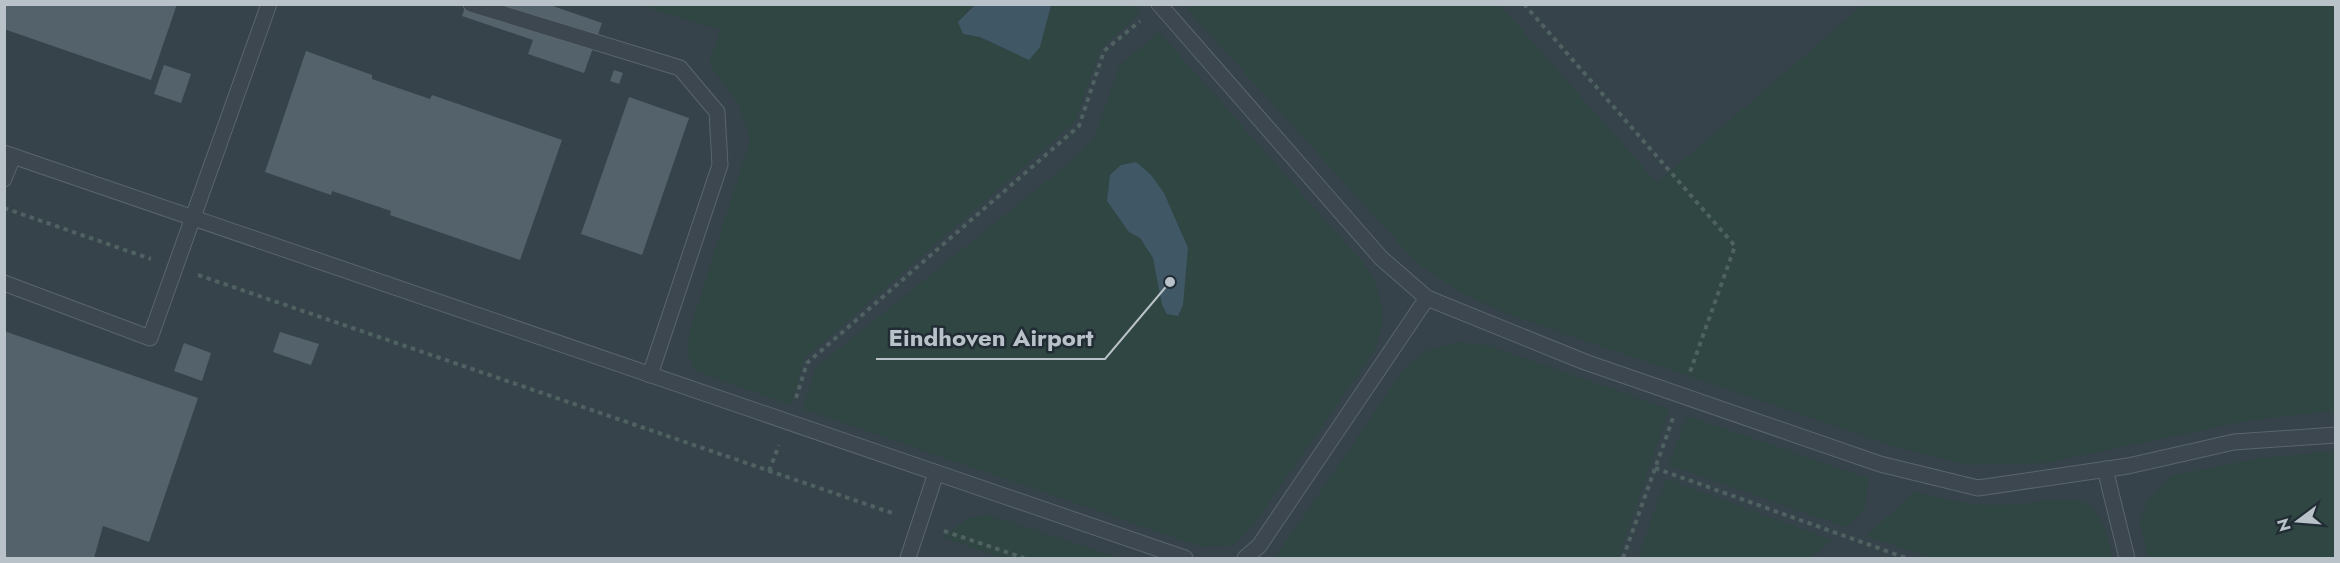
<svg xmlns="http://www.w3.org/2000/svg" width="2340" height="563" font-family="Jost,sans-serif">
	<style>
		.airport { fill: #36434b }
		.green { fill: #304642; fill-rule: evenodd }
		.water { fill: #405766 }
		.building { fill: #54636b }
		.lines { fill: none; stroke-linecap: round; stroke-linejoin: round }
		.lane-casing { stroke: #5a656c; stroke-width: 17 }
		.path { stroke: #4f6261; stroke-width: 4; stroke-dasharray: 4.5 4.5; stroke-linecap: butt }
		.lane { stroke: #3c474f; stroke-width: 15 }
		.leader { fill: none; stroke: #b9c2c9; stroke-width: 2 }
		.callout-dot { fill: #b9c2c9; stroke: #212c34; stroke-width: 2 }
		.callout-label { font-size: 24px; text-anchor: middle; font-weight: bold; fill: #b9c2c9; stroke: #212c34; stroke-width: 5; stroke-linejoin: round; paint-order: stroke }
	</style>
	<rect width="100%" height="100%" fill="#28363e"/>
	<!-- airport -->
	<rect class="airport" x="5" y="5" width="2330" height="553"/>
	<!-- green -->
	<g class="green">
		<polygon points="640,5 975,5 966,12 963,34 980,37 1007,51 1049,20 1051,5 1133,5 1141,13 1100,49 1075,122 805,358 791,405 695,371 687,352 692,322 750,141 740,106 709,64 720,30"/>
		<polygon points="1192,5 1500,5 1657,183 1863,5 2335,5 2335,411 2251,420 2046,463 1969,465 1899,448 1507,314 1458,291 1416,262 1187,9"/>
		<path d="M1159,32L1370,271C1384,297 1387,327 1373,353L1256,521L1234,545L1202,547L803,409L815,368L1062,169L1093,140L1120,65ZM1110,175L1173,213L1188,248L1159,280L1153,258L1140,238L1129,232L1107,201Z"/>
		<polygon points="1457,342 1487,345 1669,409 1618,558 1275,558 1404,369 1427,350"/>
		<polygon points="1687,416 1868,478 1865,509 1846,527 1669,465"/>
		<polygon points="2335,451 2335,558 2148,558 2140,521 2149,499 2171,476 2261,458"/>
		<polygon points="1666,479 1832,540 1810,558 1638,558"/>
		<path d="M1915,492C1943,499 1973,506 2002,505C2066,503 2096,476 2113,558H1932L1866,536Z"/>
		<polygon points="986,514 1119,558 1002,558 943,537 969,518"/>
	</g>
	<!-- water -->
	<g class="water">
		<polygon points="975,5 1051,5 1040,47 1029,60 980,37 963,34 958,22"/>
		<polygon points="1136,162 1151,175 1164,193 1188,248 1183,305 1178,316 1167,314 1162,305 1153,258 1140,238 1129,232 1107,201 1110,175 1121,165"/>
	</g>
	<!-- building -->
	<g class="building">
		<polygon points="4,4 177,4 151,80 4,29"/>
		<polygon points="466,4 547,4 602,23 584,73 528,54 533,40 462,16"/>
		<polygon points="306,51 372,75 372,79 430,99 432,95 562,140 520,260 390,215 391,211 332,191 331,195 265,172"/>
		<polygon points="164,65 191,74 181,103 154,94"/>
		<polygon points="614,70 623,73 619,84 610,81"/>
		<polygon points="629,97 689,118 642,255 581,234"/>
		<polygon points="4,331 198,398 149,542 103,526 94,558 4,558"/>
		<polygon points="280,332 319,344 311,365 273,352"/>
		<polygon points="184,343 211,353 202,381 174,371"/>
	</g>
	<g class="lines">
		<defs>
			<g id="lane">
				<polyline points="471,4 680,68 717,112 720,165 650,375"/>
				<polyline points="1159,4 1381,258 1427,298 1585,362 1880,464 1978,488 2128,466 2234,442 2336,435"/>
				<polyline points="4,153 1185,558"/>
				<polyline points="4,179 13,156"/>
				<polyline points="4,283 150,338 269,4"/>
				<polyline points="2105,469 2127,558"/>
				<polyline points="908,558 936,473"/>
				<polyline points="1245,558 1259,546 1427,298"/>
			</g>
		</defs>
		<!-- lane casing -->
		<use href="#lane" class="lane-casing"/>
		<!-- path -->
		<g class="path">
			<polyline points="1524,4 1735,246 1690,372"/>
			<polyline points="4,208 151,259"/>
			<polyline points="198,275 895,514"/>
			<polyline points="796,398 807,363 1079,126 1104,51 1140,21"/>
			<polyline points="1655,468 1906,558"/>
			<polyline points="769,471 779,445"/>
			<polyline points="944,531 1024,558"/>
			<polyline points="1623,558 1673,418"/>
		</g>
		<!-- lane -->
		<use href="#lane" class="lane"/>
	</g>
	<!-- callouts -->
	<path class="leader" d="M1170 282L1105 359H876"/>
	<circle class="callout-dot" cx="1170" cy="282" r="6"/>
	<g class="callout-label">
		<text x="991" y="346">Eindhoven Airport</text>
	</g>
	<!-- border -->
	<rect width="2340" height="563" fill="none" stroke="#b9c2c9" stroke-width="12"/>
	<!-- north arrow -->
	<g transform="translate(2298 521) rotate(254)" stroke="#212c34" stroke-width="4.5" paint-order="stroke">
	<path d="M0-4.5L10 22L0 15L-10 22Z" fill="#b9c2c9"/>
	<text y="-9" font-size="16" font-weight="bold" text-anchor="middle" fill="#b9c2c9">N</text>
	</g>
</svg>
